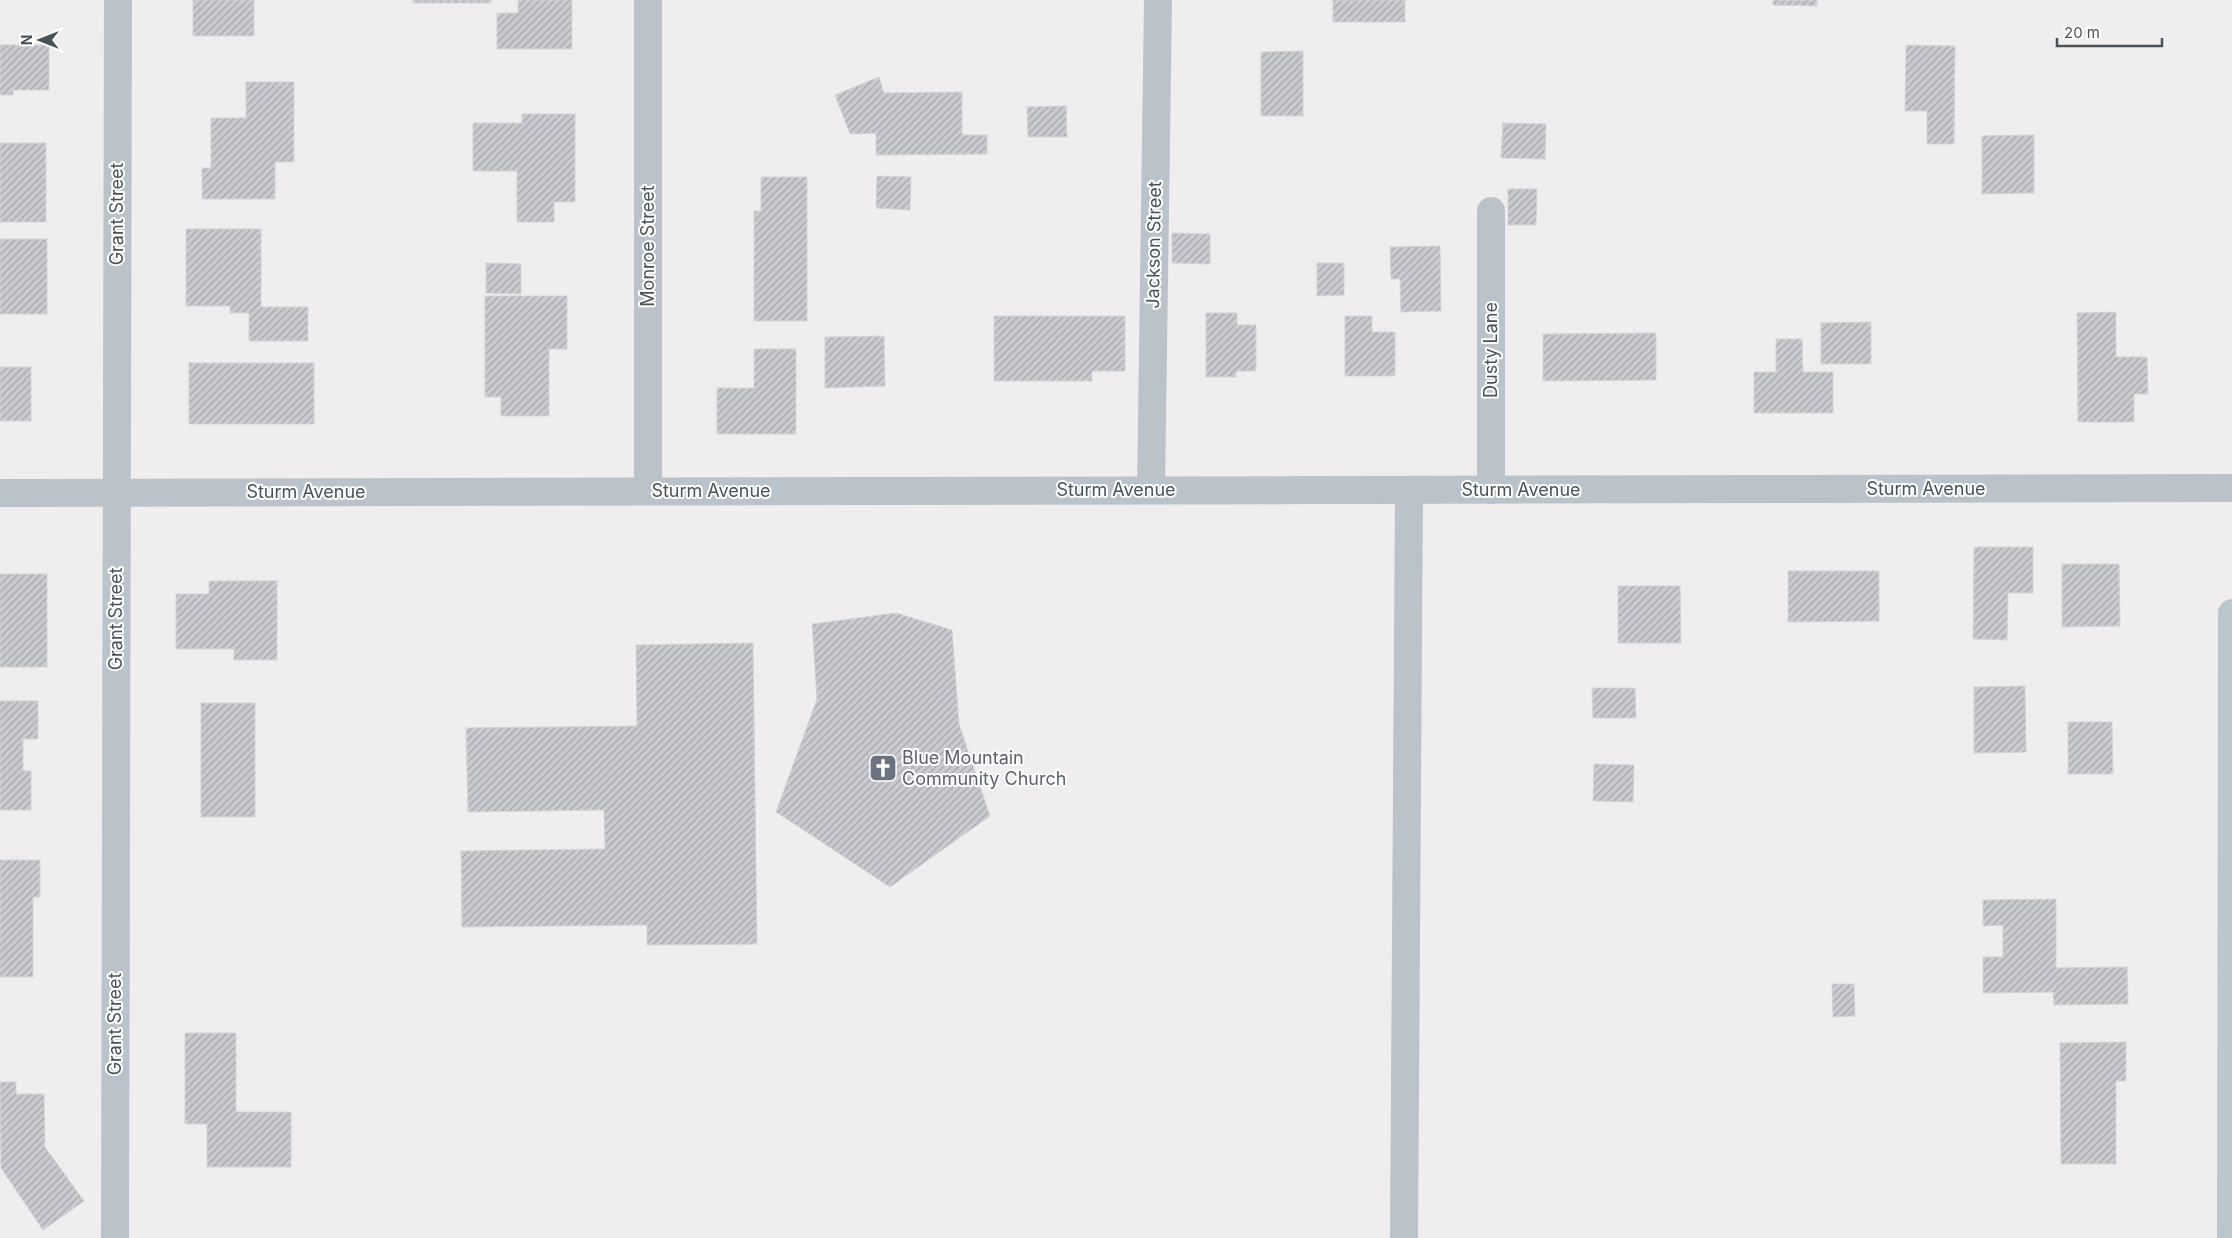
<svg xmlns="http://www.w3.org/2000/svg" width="2232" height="1238" font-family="Inter,sans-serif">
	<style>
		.building { fill: url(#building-hatch); stroke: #d2d4d8 }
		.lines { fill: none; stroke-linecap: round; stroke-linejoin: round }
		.minor { stroke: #bac3c9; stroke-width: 28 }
		.secondary { stroke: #bbc6cd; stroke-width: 28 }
		.labels { text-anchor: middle; stroke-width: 4; stroke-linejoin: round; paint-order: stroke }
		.street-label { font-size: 18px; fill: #485259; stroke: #fff }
		.worship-label { font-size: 18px; fill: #5b616d; stroke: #fff; text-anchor: start }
	</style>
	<defs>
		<pattern id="building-hatch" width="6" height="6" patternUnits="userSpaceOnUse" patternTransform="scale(1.25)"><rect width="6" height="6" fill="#c9cbd0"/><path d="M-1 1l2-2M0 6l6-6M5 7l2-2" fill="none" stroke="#a5a7ac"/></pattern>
	</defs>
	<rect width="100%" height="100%" fill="#f0edee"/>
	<!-- building -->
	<g class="building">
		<rect x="193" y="0" width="61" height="36"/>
		<rect x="413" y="0" width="78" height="3"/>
		<polygon points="518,0 572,0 572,49 497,49 497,13 518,13"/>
		<rect x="1333" y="0" width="72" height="22"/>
		<polygon points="1773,0 1817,0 1817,6 1773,5"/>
		<polygon points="0,45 49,45 49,90 13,90 13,95 0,95"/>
		<polygon points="1906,45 1955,46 1954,144 1927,144 1927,111 1905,111"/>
		<polygon points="1303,51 1303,116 1261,116 1261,52"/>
		<polygon points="879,77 884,93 962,92 962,135 987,135 987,154 876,155 876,133 850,134 835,95"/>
		<polygon points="246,82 294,82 294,162 275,162 275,199 202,199 202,168 211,168 211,118 246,118"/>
		<polygon points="1066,106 1067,137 1028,137 1027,107"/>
		<polygon points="522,114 575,114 575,202 554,202 554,222 517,222 517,171 473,171 473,123 522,123"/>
		<polygon points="1503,123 1546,124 1545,159 1501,158"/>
		<polygon points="2034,135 2034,193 1982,194 1982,136"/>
		<rect x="0" y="143" width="46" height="79"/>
		<polygon points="877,176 911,177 910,210 876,208"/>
		<polygon points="761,177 807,177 807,321 754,321 754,211 761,211"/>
		<polygon points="1508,189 1537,189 1536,225 1508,225"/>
		<polygon points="186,229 261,229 261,307 308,307 308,341 249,341 249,313 230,313 230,306 186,306"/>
		<polygon points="1172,233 1210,234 1210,264 1172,263"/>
		<rect x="0" y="239" width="47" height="75"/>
		<polygon points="1440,246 1441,311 1401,312 1400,279 1391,279 1390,247"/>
		<polygon points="486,263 521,264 521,294 486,293"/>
		<polygon points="1317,263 1344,263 1344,295 1317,296"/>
		<polygon points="485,296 567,296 567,349 549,349 549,416 501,416 501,397 485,397"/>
		<polygon points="2116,312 2116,357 2147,357 2148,394 2134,394 2134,422 2078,422 2077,313"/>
		<polygon points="1206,313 1237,313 1237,325 1256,325 1256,371 1236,371 1236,377 1206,377"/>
		<polygon points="994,316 1125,316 1125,371 1092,371 1092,381 994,381"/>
		<polygon points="1345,316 1372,316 1372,332 1395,332 1395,376 1345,376"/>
		<polygon points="1871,322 1871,364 1821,364 1821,323"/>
		<polygon points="1656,333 1656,380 1543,381 1543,334"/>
		<polygon points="884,336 885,386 825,388 825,337"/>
		<polygon points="1776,339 1802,339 1803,372 1833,372 1833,413 1754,413 1754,372 1776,372"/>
		<polygon points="754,349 796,349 796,434 717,434 717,388 754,388"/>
		<rect x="189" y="363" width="125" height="61"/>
		<rect x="0" y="367" width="31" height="54"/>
		<polygon points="1974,547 2033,547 2033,593 2008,593 2007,640 1973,639"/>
		<polygon points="2062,564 2119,564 2120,626 2062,627"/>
		<polygon points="1788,571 1879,571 1879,621 1788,622"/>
		<rect x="0" y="574" width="47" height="93"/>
		<polygon points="209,581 277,581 277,660 234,660 234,649 176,649 176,594 209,594"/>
		<polygon points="1618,586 1680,586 1681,643 1618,643"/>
		<polygon points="896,613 952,630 959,724 990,816 890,887 776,812 817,699 812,624"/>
		<polygon points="753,643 757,944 647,945 647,925 462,927 461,851 605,849 604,810 468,812 466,728 637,726 636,645"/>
		<polygon points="2025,686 2026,752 1974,753 1974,687"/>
		<polygon points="1592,688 1635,688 1636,718 1593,718"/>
		<polygon points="0,701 38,701 38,739 23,739 23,771 31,771 31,810 0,810"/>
		<rect x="201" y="703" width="54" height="114"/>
		<polygon points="2068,722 2112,722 2113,774 2068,774"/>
		<polygon points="1594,764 1634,765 1633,802 1593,801"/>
		<polygon points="0,860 40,860 40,897 33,897 33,977 0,977"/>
		<polygon points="2056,899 2056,968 2127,967 2128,1004 2054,1005 2053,992 1983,993 1983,957 2003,957 2003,925 1983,926 1983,900"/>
		<polygon points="1832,984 1854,984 1855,1016 1833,1017"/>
		<polygon points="185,1033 236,1033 236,1112 291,1112 291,1167 207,1167 207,1124 185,1124"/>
		<polygon points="2126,1042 2126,1081 2116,1081 2116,1164 2061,1164 2060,1043"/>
		<polygon points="0,1082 16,1082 16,1094 44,1094 45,1147 84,1201 43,1230 1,1168"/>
	</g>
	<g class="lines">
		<!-- minor -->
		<g class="minor">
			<polyline points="648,0 648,491"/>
			<polyline points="1491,211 1491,490"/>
			<polyline points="1151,490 1158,0"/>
			<polyline points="0,493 2232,488"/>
			<polyline points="115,1238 118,0"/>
			<polyline points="1404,1238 1409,490"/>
		</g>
		<!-- secondary -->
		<polyline class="secondary" points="2231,1238 2232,613"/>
	</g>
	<!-- icons -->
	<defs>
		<symbol id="church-square" viewBox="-11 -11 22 22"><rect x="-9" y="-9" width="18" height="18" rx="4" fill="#6b7280" stroke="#fff"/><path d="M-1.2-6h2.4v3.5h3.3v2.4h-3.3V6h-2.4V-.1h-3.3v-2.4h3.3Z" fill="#fff"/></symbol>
	</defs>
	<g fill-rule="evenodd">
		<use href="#church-square" x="867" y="752" width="32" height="32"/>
	</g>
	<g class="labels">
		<!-- street labels -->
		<g class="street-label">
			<text transform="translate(117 214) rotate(-90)" y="6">Grant Street</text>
			<text transform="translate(1154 245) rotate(-89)" y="6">Jackson Street</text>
			<text transform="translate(648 246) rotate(-90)" y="6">Monroe Street</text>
			<text transform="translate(1491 350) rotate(-90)" y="6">Dusty Lane</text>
			<text x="1926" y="495">Sturm Avenue</text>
			<text x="1116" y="496">Sturm Avenue</text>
			<text x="1521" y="496">Sturm Avenue</text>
			<text x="711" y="497">Sturm Avenue</text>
			<text x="306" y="498">Sturm Avenue</text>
			<text transform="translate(116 619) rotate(-90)" y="6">Grant Street</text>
			<text transform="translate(115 1024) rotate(-90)" y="6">Grant Street</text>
		</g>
		<!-- worship labels -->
		<g class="worship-label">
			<text x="902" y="764">Blue Mountain<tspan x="902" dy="21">Community Church</tspan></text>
		</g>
	</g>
	<!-- north arrow -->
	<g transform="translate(40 40) rotate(270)" stroke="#ffffff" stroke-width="4" paint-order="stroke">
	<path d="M0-4L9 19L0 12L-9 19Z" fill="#485259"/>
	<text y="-8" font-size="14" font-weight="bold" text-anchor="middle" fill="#485259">N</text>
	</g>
	<!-- scale -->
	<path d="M2057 38v8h105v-8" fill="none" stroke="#485259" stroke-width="2.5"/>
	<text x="2064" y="38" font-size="15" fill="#485259" stroke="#ffffff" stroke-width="4" paint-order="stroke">20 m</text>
</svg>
